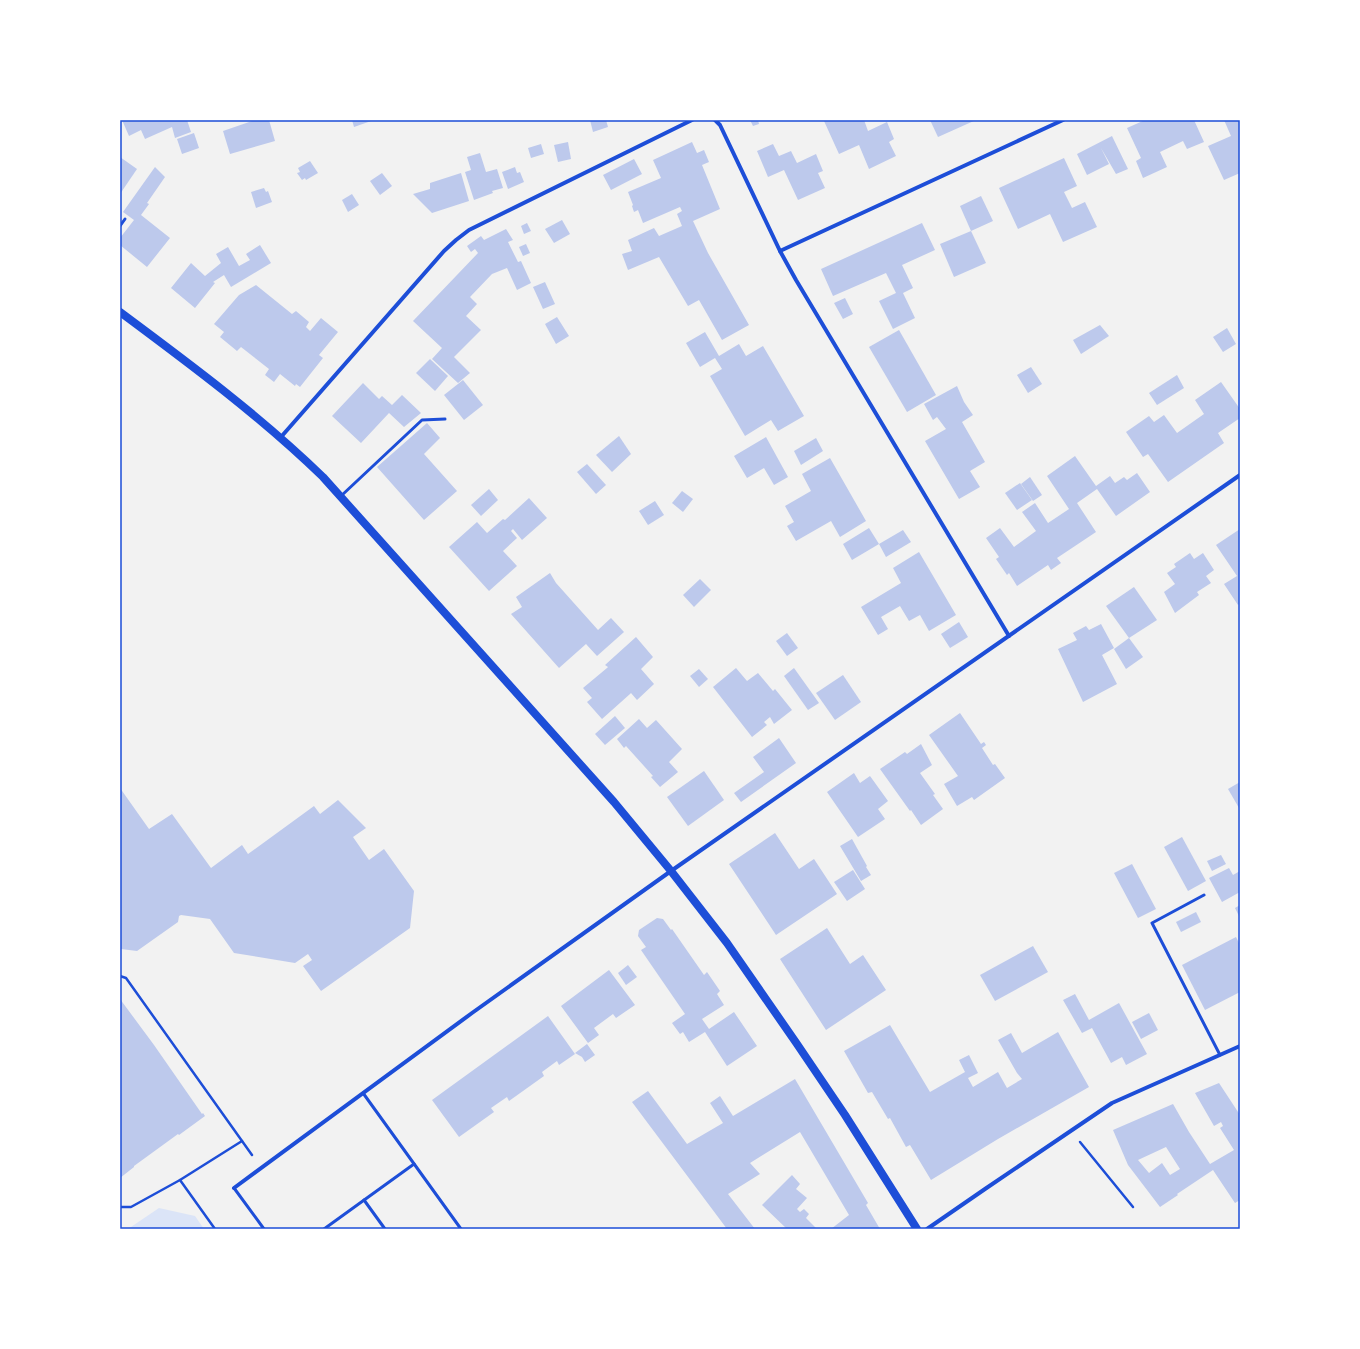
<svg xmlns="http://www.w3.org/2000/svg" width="1360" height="1349" font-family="Signika,sans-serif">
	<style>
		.green { fill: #dbe4f7 }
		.building { fill: #bdc9ec; fill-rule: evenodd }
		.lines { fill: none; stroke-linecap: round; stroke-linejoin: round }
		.path { stroke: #1d4ed8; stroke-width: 2.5 }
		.service { stroke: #1d4ed8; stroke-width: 3 }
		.minor { stroke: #1d4ed8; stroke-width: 4 }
		.secondary { stroke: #1d4ed8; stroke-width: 8 }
		.neatline { fill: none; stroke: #1d4ed8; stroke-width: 1.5 }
	</style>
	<rect width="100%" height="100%" fill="#f2f2f2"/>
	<!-- green -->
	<polygon class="green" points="159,1208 195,1216 204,1229 128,1229"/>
	<!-- building -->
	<g class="building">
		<polygon points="122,120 187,120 191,132 175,138 172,127 145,139 141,130 129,136"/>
		<polygon points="255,120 269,120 275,141 230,154 223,131"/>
		<polygon points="352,120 374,120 354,127"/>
		<polygon points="590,120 606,120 608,127 593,132"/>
		<polygon points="750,120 758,120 759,124 753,126"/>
		<polygon points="825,120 864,120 868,131 887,122 894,139 889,142 896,156 869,169 859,145 839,154 824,121"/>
		<polygon points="930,120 976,120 938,137"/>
		<polygon points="1145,120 1194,120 1204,142 1187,149 1183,141 1160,152 1167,167 1143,178 1136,161 1141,158 1127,128"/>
		<polygon points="1224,120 1240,120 1240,173 1224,180 1208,146 1231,136"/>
		<polygon points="194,133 199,148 182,154 177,139"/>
		<polygon points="1112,136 1128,169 1116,174 1101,148 1109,164 1087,175 1077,154"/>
		<polygon points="568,142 571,159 558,162 554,145"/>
		<polygon points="692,142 697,153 704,150 709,162 702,165 720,209 693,221 708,253 749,325 722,340 699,300 688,306 659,257 628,270 622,254 632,251 628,240 654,228 659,236 682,226 677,214 682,211 680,207 643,223 638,210 634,212 632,206 633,205 628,192 661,178 653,160"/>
		<polygon points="541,144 544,154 531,158 528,148"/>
		<polygon points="773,144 779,156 791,151 797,163 816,154 823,171 818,173 825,188 798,200 784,170 768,177 757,151"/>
		<polygon points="480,153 486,172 497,169 503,188 492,191 493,193 474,200 465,172 471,170 467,157"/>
		<polygon points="120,157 137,169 120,194"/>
		<polygon points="1064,158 1077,186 1064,192 1072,208 1085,202 1097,227 1063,242 1050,214 1018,229 999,188"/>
		<polygon points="634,159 642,174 611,190 603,175"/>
		<polygon points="310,161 318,173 306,180 305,178 302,180 297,173 300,172 298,168"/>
		<polygon points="155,167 165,177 147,203 149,204 141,215 170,238 147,267 120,245 120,238 134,220 123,212"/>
		<polygon points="515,167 517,173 520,172 524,182 508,189 502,172"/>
		<polygon points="382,173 392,186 380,195 370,181"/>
		<polygon points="461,173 469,201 432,213 413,194 430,189 430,183"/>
		<polygon points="264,188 266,192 268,191 272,202 256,208 251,192"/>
		<polygon points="352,194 359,205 348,212 342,200"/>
		<polygon points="981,196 993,221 971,231 960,206"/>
		<polygon points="562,220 570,234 554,243 545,229"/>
		<polygon points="527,223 531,231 524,234 521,226"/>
		<polygon points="922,223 935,250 902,265 913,288 903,293 915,318 893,329 879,301 896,293 886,273 833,296 821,269"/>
		<polygon points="506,229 513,240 508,242 518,262 521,261 531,283 517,290 507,268 492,274 470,297 477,304 466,316 481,330 454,357 470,373 458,383 432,359 442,348 413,321 478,253 475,249 471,252 467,246 481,236 484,240"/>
		<polygon points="971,231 986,263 954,277 940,244"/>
		<polygon points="526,244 530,253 523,256 519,247"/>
		<polygon points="260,245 271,263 231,287 224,275 213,282 215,283 195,308 171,288 191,263 205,276 221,263 216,254 228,247 239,266 250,260 246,254"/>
		<polygon points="545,282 555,304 543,309 533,287"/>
		<polygon points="256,285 292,314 296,311 309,322 306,327 310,331 321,318 338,332 319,355 323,358 300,387 296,384 295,386 280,374 274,382 265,375 269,369 241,347 237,351 220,337 224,332 214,324 239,295"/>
		<polygon points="845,298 853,314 843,319 834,303"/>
		<polygon points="557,317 569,336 556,344 545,324"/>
		<polygon points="1100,325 1109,336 1081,354 1073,340"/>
		<polygon points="1227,328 1236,344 1223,352 1213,337"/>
		<polygon points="899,330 936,395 907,412 869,347"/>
		<polygon points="705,332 719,356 739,344 746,356 763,346 804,416 778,431 771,420 745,436 710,376 722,369 715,358 700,367 686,343"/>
		<polygon points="430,359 448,376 435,391 416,373"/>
		<polygon points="1031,367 1042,384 1028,393 1017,375"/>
		<polygon points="1177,375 1184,388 1157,405 1149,393"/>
		<polygon points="463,380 483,405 464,420 444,395"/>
		<polygon points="1221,382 1240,409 1240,418 1218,433 1224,443 1168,482 1148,454 1143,457 1126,432 1149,416 1154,422 1164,415 1177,433 1204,414 1195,400"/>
		<polygon points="363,383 379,399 382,396 392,405 402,395 421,413 404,427 389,413 361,443 332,416"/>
		<polygon points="957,386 964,402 973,415 962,422 985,462 970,471 980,487 959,499 925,441 946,429 937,417 933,420 924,404"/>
		<polygon points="427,423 440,438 424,454 457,491 424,520 377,467"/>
		<polygon points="619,436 631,454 612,472 596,455"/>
		<polygon points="766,437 788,477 774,485 764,468 747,478 734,456"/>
		<polygon points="816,438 823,451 801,465 794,451"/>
		<polygon points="1075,456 1096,486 1110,476 1115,483 1124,477 1127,480 1137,473 1150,492 1116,516 1097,489 1077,503 1096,532 1057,558 1061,563 1051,570 1048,565 1017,586 1009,573 1007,575 996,559 999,557 986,538 1000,528 1014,547 1036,531 1022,512 1035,503 1048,523 1069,509 1047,476"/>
		<polygon points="830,458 866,521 840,537 831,521 796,541 787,526 794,522 785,506 811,491 802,474"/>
		<polygon points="587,464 606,485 596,494 577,472"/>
		<polygon points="1030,477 1042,495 1033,501 1021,484"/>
		<polygon points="1020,483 1032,500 1017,510 1005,493"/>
		<polygon points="489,489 498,500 481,516 471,505"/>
		<polygon points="682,491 693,499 683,512 672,503"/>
		<polygon points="529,498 547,518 522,540 513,529 511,531 517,538 503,551 517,566 489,591 449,547 477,522 487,533 503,519 505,520"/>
		<polygon points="655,501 664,515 648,525 639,511"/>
		<polygon points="869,528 879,544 903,530 911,542 886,557 879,544 852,560 843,544"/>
		<polygon points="1240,529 1240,603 1238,605 1224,584 1237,576 1216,545"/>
		<polygon points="919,552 956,615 929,631 920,615 909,621 900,606 881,617 888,629 878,635 861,607 901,583 893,568"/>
		<polygon points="1190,553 1194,559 1203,553 1214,570 1206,576 1211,583 1197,592 1199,595 1175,613 1164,592 1175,584 1167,573 1176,567 1174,564"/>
		<polygon points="550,573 556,583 598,630 611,618 624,632 597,656 586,644 559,668 511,614 522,607 516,597"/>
		<polygon points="700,579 711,590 694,607 683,595"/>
		<polygon points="1134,587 1157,620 1129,638 1106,606"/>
		<polygon points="959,622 968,637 950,648 941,634"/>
		<polygon points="1101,624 1114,648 1102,655 1117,684 1083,702 1058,649 1077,640 1073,633 1086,626 1089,630"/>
		<polygon points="787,633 798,648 787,656 776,641"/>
		<polygon points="636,637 653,657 641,669 654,684 637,700 631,693 630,694 602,719 587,702 592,698 583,688 607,668 608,667 605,665"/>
		<polygon points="1129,638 1143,657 1126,669 1114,649"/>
		<polygon points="736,668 747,681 758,673 773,691 775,689 792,710 774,724 770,717 764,722 767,725 752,737 713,687"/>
		<polygon points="794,668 819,703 808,710 784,676"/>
		<polygon points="699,669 708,679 699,687 690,676"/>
		<polygon points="843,675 861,702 835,720 816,693"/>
		<polygon points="960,713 981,744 984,742 986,745 982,748 993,765 995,764 1005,778 974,800 972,797 957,806 944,784 958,776 929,735"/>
		<polygon points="615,716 625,728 605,745 595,734"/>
		<polygon points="639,719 647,728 656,720 682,749 669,762 678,772 660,787 651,777 653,776 626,746 624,748 617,739"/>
		<polygon points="779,738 796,763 741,802 734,793 764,772 753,757"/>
		<polygon points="921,744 932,765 920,773 935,794 933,795 943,809 921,825 911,810 910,811 880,769 905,752 907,754"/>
		<polygon points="704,771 724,800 688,826 667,797"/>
		<polygon points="854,773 860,783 870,776 888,801 878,809 885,819 858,837 827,792"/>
		<polygon points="1240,782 1240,807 1239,808 1228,789"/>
		<polygon points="120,788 149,829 172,814 211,868 242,845 248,854 314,806 320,814 338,800 366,828 353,837 369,860 384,849 414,891 410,928 321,991 303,966 312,960 308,954 295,963 234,953 210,919 181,915 179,916 178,922 137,951 121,949"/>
		<polygon points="775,833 799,869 814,859 837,894 776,935 729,864"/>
		<polygon points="1182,837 1206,881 1188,891 1164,847"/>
		<polygon points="852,839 867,866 866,867 871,875 861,881 840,846"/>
		<polygon points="1221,855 1226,864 1212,871 1207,861"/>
		<polygon points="1132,864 1156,909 1138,918 1114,873"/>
		<polygon points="1229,868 1233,875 1240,871 1240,892 1222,902 1209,878"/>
		<polygon points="853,870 865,889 847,901 834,882"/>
		<polygon points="1240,905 1240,918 1235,908"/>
		<polygon points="1196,912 1201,922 1181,932 1176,922"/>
		<polygon points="657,918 663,919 671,930 672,929 704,975 707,972 720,991 717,994 724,1005 702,1019 709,1029 734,1012 757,1046 727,1066 705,1032 689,1042 683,1032 680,1034 672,1023 685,1014 641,950 646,947 638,936 639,930"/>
		<polygon points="827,928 850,964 863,955 886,990 826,1030 780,959"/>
		<polygon points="1236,937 1240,945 1240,992 1205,1010 1182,965"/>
		<polygon points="1033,946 1048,972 995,1001 980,975"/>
		<polygon points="628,965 637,977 626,985 618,973"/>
		<polygon points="609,970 635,1005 616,1018 613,1014 594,1028 599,1035 588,1043 561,1006"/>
		<polygon points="1075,994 1089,1020 1119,1003 1147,1054 1126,1065 1122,1057 1111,1063 1092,1028 1082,1033 1063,1000"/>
		<polygon points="120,999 154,1045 202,1114 203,1113 205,1116 179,1135 178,1134 134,1166 134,1167 120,1178"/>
		<polygon points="1149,1013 1158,1030 1141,1039 1132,1022"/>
		<polygon points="548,1016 575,1054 559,1065 557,1061 542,1072 544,1076 509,1101 507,1097 491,1108 494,1112 459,1137 432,1100"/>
		<polygon points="890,1025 930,1092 965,1072 959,1060 969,1055 978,1073 968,1078 973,1087 998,1072 1007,1088 1022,1079 1017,1073 998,1040 1011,1033 1022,1053 1058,1032 1089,1087 998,1139 931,1180 910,1145 906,1147 890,1118 888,1119 872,1092 868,1093 844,1051"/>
		<polygon points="587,1044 595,1055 585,1062 582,1057 575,1053"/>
		<polygon points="795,1079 868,1203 866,1205 880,1229 831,1229 849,1215 800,1132 750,1163 760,1174 728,1194 755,1229 727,1229 632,1102 648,1091 687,1144 723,1123 710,1103 720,1096 733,1116"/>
		<path d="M1219,1083L1240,1115V1200L1235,1203L1213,1170L1177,1194L1178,1195L1160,1207L1128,1165L1113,1130L1173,1104L1189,1132L1210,1164L1234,1150L1220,1128L1223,1126L1221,1122L1214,1126L1195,1093ZM1166,1147L1180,1169L1170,1175L1162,1163L1149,1173L1138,1160Z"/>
		<polygon points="792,1175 800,1184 796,1189 807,1198 797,1209 800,1212 804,1209 809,1214 806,1218 817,1229 787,1229 762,1205"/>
	</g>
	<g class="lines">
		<!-- path -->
		<g class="path">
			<polyline points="120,976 126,978 252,1155"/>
			<polyline points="1080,1142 1133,1207"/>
			<polyline points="180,1180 215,1229"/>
			<polyline points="120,1207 131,1207 180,1180 242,1141"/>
		</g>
		<!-- service -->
		<g class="service">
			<polyline points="120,226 125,219"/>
			<polyline points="341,496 422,420 445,419"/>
			<polyline points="1204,895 1152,923 1220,1055"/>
			<polyline points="363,1093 461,1229"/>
			<polyline points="234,1188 264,1229"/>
			<polyline points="364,1200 385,1229"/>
			<polyline points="324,1229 414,1164"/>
		</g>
		<!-- minor -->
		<g class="minor">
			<polyline points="715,120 720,125 780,251 796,280 1009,636"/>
			<polyline points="780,251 1063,120"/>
			<polyline points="281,437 444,251 456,240 469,230 692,120"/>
			<polyline points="234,1188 472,1013 671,871 1240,475"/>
			<polyline points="927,1229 985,1189 1112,1103 1240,1046"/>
		</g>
		<!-- secondary -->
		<path class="secondary" d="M120,312C190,364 260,416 323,477L614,802L671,871L727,943L797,1044L845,1115L917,1229"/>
	</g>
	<!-- border -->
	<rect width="1360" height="1349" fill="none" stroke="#ffffff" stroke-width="242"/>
	<rect x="121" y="121" width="1118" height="1107" class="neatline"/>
</svg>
